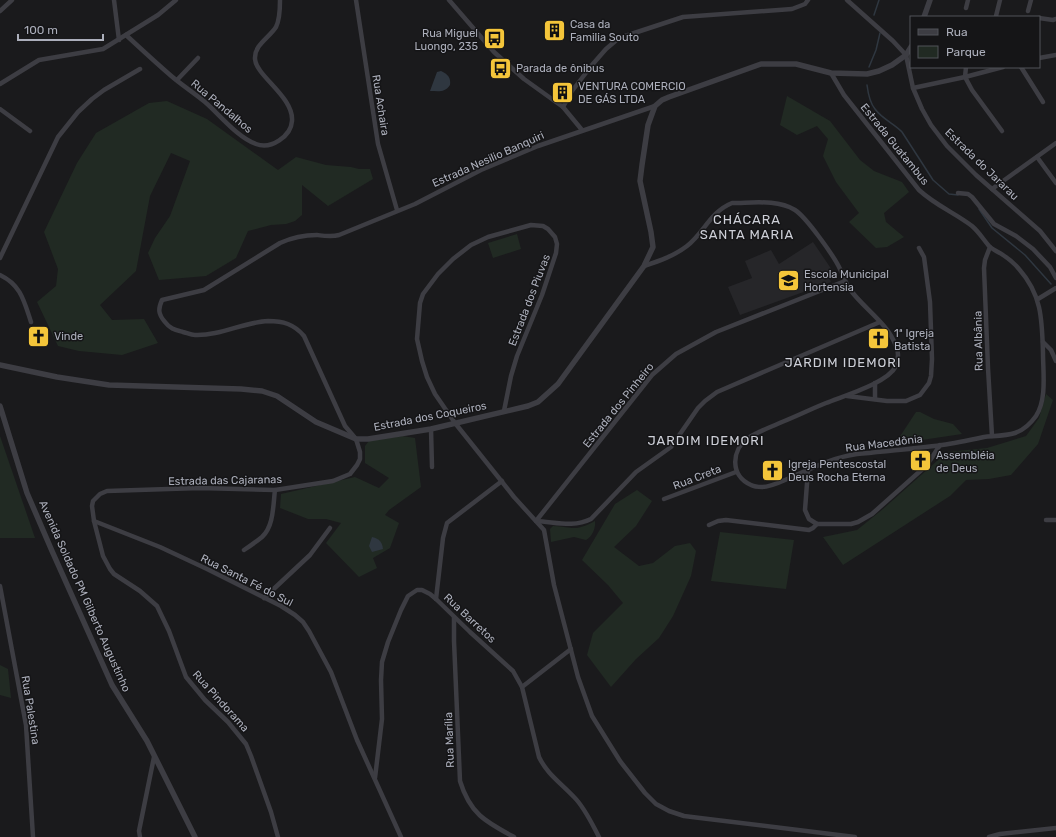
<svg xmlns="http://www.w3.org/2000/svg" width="1056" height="837" font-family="Rubik,sans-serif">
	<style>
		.built { fill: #262629 }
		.green { fill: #212a23 }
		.water { fill: #2f3740 }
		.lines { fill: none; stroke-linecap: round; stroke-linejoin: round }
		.stream { stroke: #2f3740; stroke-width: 1.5 }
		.minor { stroke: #3d3d43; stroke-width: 4.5 }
		.tertiary { stroke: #3d3d43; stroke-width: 5.5 }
		.labels { text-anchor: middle; stroke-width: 3; stroke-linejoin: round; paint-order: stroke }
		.poi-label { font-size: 11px; fill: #acafbb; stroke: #151517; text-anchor: start }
		.street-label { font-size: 11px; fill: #acafbb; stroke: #151517 }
		.quarter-label { font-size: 13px; letter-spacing: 1px; fill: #cdcfd7; stroke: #151517 }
	</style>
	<rect width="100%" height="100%" fill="#1a1a1c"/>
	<!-- built -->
	<polygon class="built" points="813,242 832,270 834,275 829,277 831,282 740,315 728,287 752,278 745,261 771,250 779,264"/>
	<!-- green -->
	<g class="green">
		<polygon points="787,96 830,121 860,160 874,171 902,182 909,192 884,213 886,222 904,237 887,247 876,248 849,222 859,213 836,182 823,156 828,139 817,126 797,135 780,125"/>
		<polygon points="167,101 207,119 278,170 296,157 326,165 351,167 359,169 370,169 373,179 328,206 302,185 302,215 295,221 286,224 271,225 248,231 236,258 206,276 159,280 148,253 155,238 170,216 190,161 171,153 150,196 136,271 100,305 112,320 144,319 158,343 122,355 79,351 58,346 37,302 56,286 58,269 44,232 77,163 96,133 149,103"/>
		<polygon points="517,234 521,249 493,258 488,243"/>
		<polygon points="1046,394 1053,400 1038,444 1011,475 989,479 966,480 950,496 843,565 823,537 857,530 883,509 947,452 987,448 1026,436 1039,418"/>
		<polygon points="916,412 920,412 934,419 953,424 962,434 895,444"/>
		<polygon points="0,436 35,538 0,538"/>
		<polygon points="402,436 415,438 421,487 389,510 385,515 399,523 390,548 373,558 377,568 359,577 326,543 341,523 326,519 308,519 280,508 281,494 355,477 379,488 389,478 365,463 365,446 369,441"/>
		<polygon points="637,490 652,501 636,526 614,547 639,566 653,563 675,546 690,543 696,551 691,576 673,616 659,638 636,659 611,687 587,655 593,633 623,603 608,585 582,560 615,504"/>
		<path d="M595,521C596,528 592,537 586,540L574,537L551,542L550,529L553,526C574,527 574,532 595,521Z"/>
		<polygon points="720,532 794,540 786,589 711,581"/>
		<polygon points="0,665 8,669 11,698 0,695"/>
	</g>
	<!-- water -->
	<g class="water">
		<path d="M441,71C448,74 451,78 450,85C445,93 438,91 430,91L437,72Z"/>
		<path d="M372,537C380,539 382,542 383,549L372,552L369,546Z"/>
	</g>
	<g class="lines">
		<!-- stream -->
		<g class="stream">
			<polyline points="874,15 879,0"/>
			<polyline points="869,67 876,50 880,33"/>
			<path d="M867,85C868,93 870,103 875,109C882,119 895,124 902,132L933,180L949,194L958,195"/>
			<polyline points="979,209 992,228 1025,255 1051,284"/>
		</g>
		<!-- minor -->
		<g class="minor">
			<polyline points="114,0 119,40"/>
			<polyline points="356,0 378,144 397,210"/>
			<polyline points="449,0 494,52 524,79 563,107 582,130"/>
			<polyline points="847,0 893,41 906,55 913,88 922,109 931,125 947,146 976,175 1040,231 1056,251"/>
			<polyline points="966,8 968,0"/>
			<polyline points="0,11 12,0"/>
			<polyline points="1028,11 1031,0"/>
			<polyline points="996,16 1000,0"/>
			<polyline points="1039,18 1053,20 1056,19"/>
			<path d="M126,35C140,48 154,61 169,74C180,84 193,92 205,102C220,115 237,137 256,144C271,150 291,136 292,121C294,97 256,76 255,59C254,45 269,38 276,27C280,19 280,8 280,0"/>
			<polyline points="1039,58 1056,55"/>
			<polyline points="966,67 965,77 972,90 1002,131"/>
			<polyline points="1021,67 1043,102"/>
			<polyline points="177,80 198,58"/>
			<polyline points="0,84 39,60 103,49 158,15 176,0"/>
			<polyline points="913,88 965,77 1003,67"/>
			<polyline points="563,107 572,91 592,65 606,49 619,38 683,17 792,9 805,4 808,0"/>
			<polyline points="0,109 30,131"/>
			<polyline points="1037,157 1056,183"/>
			<polyline points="992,189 1056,143"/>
			<polyline points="958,193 968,194 972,197 994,224 1016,236 1033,249 1050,267 1056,278"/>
			<polyline points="990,247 985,260 984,268 988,368 992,436"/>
			<polyline points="0,258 58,137 78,112 92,99 104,90 140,69"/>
			<path d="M644,266C659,261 674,256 687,246C704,233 710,212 732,203C752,203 777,199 795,210C806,217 834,256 840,269C844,277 846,285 852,292C866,310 888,324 896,346C899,352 898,360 896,366C888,383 843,396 826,403C811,409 797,416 782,422C771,427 759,431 748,438C731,450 730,476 751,485C753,486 759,487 762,487C772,487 782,481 792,477C812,468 834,457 857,454C885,451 914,449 942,445C956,443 970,440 984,437C994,436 1006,436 1015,433C1024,430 1031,423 1036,416C1047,399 1043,373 1043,353C1042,320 1042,295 1019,269C1014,263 1009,259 1003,255C999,252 993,250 989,246C983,239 979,232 972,226C955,213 935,205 919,190L844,95L831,73"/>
			<path d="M0,275C21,285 24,301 31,322"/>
			<polyline points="1038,299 1056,288"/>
			<polyline points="1043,342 1051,350 1056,361"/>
			<polyline points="875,383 875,399"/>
			<polyline points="847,396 887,401 906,401 920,395 929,383 931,376 932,359 930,302 924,257 919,248"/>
			<polyline points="504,411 511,376 517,356 542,295 556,253 557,244 555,237 548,229 543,226 531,225 488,237 471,245 453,259 438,274 423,294 420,303 417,339 422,361 427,377 435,394 455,423 514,497 544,530 554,585 578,677 592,716 620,761 645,793 656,804 669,811 684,816 700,818 855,837"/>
			<polyline points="431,429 432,467"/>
			<polyline points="808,470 805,510 809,519 817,524 851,524 858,522 872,514 927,465 940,445"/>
			<polyline points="664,499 736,472"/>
			<polyline points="1046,520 1056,520"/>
			<polyline points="94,521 160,547 207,569 281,606 295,615 303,622 309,631 331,672 357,740 401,837"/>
			<path d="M536,521C556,522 573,528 591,519L636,472L671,447L698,408L705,401L717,392L880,322"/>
			<polyline points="536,521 652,375 676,354 716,332 845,281"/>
			<polyline points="709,525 718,521 726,520 809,530 813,528 817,524"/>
			<path d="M244,550C250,546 256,542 262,537C274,526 273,505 275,490"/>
			<polyline points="0,586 26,725 33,837"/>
			<polyline points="264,598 310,555 330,528"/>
			<polyline points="436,599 443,538 447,523 502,481"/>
			<path d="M454,617V641L460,781C470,814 486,822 514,837"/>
			<polyline points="522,687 571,649"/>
			<path d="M375,778L382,719L381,680L382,662L388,642L401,610L408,596L417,590H422L430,594L436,599L470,632L513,671L522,687L539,757C547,774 561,783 574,797C585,808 592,824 599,837"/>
			<polyline points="140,837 139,831 154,757"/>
			<path d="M278,837L271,812L251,756L246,744L228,722L205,700L186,677L169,631L157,606L140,591L114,574L110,569L103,556L94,521L92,506L93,501L100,494L107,491L200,488L275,490L333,481L350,474L357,465L360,459V452L356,439L345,426L304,336C294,324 283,321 268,321C244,322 220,336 195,335C191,335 187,333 183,332C176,330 170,329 165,322C158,314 158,309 162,300L204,290L280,243C291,238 305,235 317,235C325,236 332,237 339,235L415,204L481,170L538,146L655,106"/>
			<polyline points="989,837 1000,834 1056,828"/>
		</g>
		<!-- tertiary -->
		<g class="tertiary">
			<polyline points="924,17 930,0"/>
			<polyline points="0,365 57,377 109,385 241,389 262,391 277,396 316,422 356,439 368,439 431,429 528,406 538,402 558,384 644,266 653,247 651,232 640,181 642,165 648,125 655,106 662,100 669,97 761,64 796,64 831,73 867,74 879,71 892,65 906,55 911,47"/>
			<polyline points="0,406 27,493 52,551 112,685 147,741 195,837"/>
		</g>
	</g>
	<!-- icons -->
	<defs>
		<symbol id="building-square" viewBox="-11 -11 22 22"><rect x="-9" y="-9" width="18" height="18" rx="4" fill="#f4c53a" stroke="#151517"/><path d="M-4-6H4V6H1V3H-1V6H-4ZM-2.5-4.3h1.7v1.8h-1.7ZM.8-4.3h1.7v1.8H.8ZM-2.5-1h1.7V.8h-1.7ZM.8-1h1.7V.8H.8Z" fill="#111"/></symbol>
		<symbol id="bus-square" viewBox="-11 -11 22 22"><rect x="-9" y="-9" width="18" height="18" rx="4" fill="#f4c53a" stroke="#151517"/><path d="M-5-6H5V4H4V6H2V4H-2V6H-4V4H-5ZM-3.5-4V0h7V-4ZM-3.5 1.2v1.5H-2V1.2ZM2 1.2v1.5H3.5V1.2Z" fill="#111"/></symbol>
		<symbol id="school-square" viewBox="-11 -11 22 22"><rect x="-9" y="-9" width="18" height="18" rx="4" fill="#f4c53a" stroke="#151517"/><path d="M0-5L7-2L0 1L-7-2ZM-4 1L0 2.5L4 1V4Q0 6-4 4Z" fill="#111"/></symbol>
		<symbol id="church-square" viewBox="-11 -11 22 22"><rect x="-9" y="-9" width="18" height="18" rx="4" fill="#f4c53a" stroke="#151517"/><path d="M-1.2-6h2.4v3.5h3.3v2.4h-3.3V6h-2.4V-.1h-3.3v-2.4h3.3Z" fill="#111"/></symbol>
	</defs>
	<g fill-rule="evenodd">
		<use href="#building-square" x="542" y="18" width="25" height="25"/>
		<use href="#bus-square" x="482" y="26" width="25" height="25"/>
		<use href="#bus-square" x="488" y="56" width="25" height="25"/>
		<use href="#building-square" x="550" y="80" width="25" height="25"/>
		<use href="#school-square" x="776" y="268" width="25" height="25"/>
		<use href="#church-square" x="26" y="324" width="25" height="25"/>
		<use href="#church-square" x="866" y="326" width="25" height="25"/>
		<use href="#church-square" x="908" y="448" width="25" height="25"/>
		<use href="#church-square" x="760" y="458" width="25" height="25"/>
	</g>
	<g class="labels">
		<!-- poi labels -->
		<g class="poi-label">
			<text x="570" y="28">Casa da<tspan x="570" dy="13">Familia Souto</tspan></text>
			<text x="478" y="37" text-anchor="end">Rua Miguel<tspan x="478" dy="13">Luongo, 235</tspan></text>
			<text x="516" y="72">Parada de ônibus</text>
			<text x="578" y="90">VENTURA COMERCIO<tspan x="578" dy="13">DE GÁS LTDA</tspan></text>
			<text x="804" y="278">Escola Municipal<tspan x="804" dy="13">Hortensia</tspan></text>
			<text x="894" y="337">1ª Igreja<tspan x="894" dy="13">Batista</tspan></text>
			<text x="54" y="340">Vinde</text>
			<text x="936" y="459">Assembléia<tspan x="936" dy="13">de Deus</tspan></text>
			<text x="788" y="468">Igreja Pentescostal<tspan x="788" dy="13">Deus Rocha Eterna</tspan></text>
		</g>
		<!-- street labels -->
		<g class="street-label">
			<text transform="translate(381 105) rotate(81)" y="4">Rua Achaira</text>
			<text transform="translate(222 106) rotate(40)" y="4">Rua Pandalhos</text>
			<text transform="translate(895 144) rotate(51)" y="4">Estrada Guatambus</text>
			<text transform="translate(488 159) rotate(-24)" y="4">Estrada Nesilio Banquiri</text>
			<text transform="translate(982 164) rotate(44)" y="4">Estrada do Jararau</text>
			<text transform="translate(529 300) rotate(-69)" y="4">Estrada dos Piuvas</text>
			<text transform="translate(978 341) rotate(-91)" y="4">Rua Albânia</text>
			<text transform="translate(618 405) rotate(-51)" y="4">Estrada dos Pinheiro</text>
			<text transform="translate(430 416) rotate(-11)" y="4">Estrada dos Coqueiros</text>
			<text transform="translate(884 443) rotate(-7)" y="4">Rua Macedônia</text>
			<text transform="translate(697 477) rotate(-21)" y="4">Rua Creta</text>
			<text transform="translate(225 480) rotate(-1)" y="4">Estrada das Cajaranas</text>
			<text transform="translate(247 580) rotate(27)" y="4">Rua Santa Fé do Sul</text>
			<text transform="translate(85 596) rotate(66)" y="4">Avenida Soldado PM Gilberto Augustinho</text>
			<text transform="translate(470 618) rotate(43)" y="4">Rua Barretos</text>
			<text transform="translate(221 701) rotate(48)" y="4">Rua Pindorama</text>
			<text transform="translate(31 710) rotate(81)" y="4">Rua Palestina</text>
			<text transform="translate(449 740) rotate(-92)" y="4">Rua Marília</text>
		</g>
		<!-- quarter labels -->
		<g class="quarter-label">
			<text x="747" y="224">CHÁCARA<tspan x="747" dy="15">SANTA MARIA</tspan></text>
			<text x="843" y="367">JARDIM IDEMORI</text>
			<text x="706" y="445">JARDIM IDEMORI</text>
		</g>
	</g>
	<!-- legend -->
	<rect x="910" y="16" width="130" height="52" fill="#151517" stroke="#515359"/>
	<rect x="918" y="29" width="20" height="6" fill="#3d3d43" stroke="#515359"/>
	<text x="946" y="36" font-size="12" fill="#acafbb">Rua</text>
	<rect x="918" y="46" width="20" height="12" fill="#212a23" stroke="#515359"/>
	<text x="946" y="56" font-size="12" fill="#acafbb">Parque</text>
	<!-- scale -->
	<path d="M18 34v6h85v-6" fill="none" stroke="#acafbb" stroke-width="2"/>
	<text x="24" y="34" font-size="12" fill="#acafbb" stroke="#151517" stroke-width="3" paint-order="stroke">100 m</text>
</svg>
